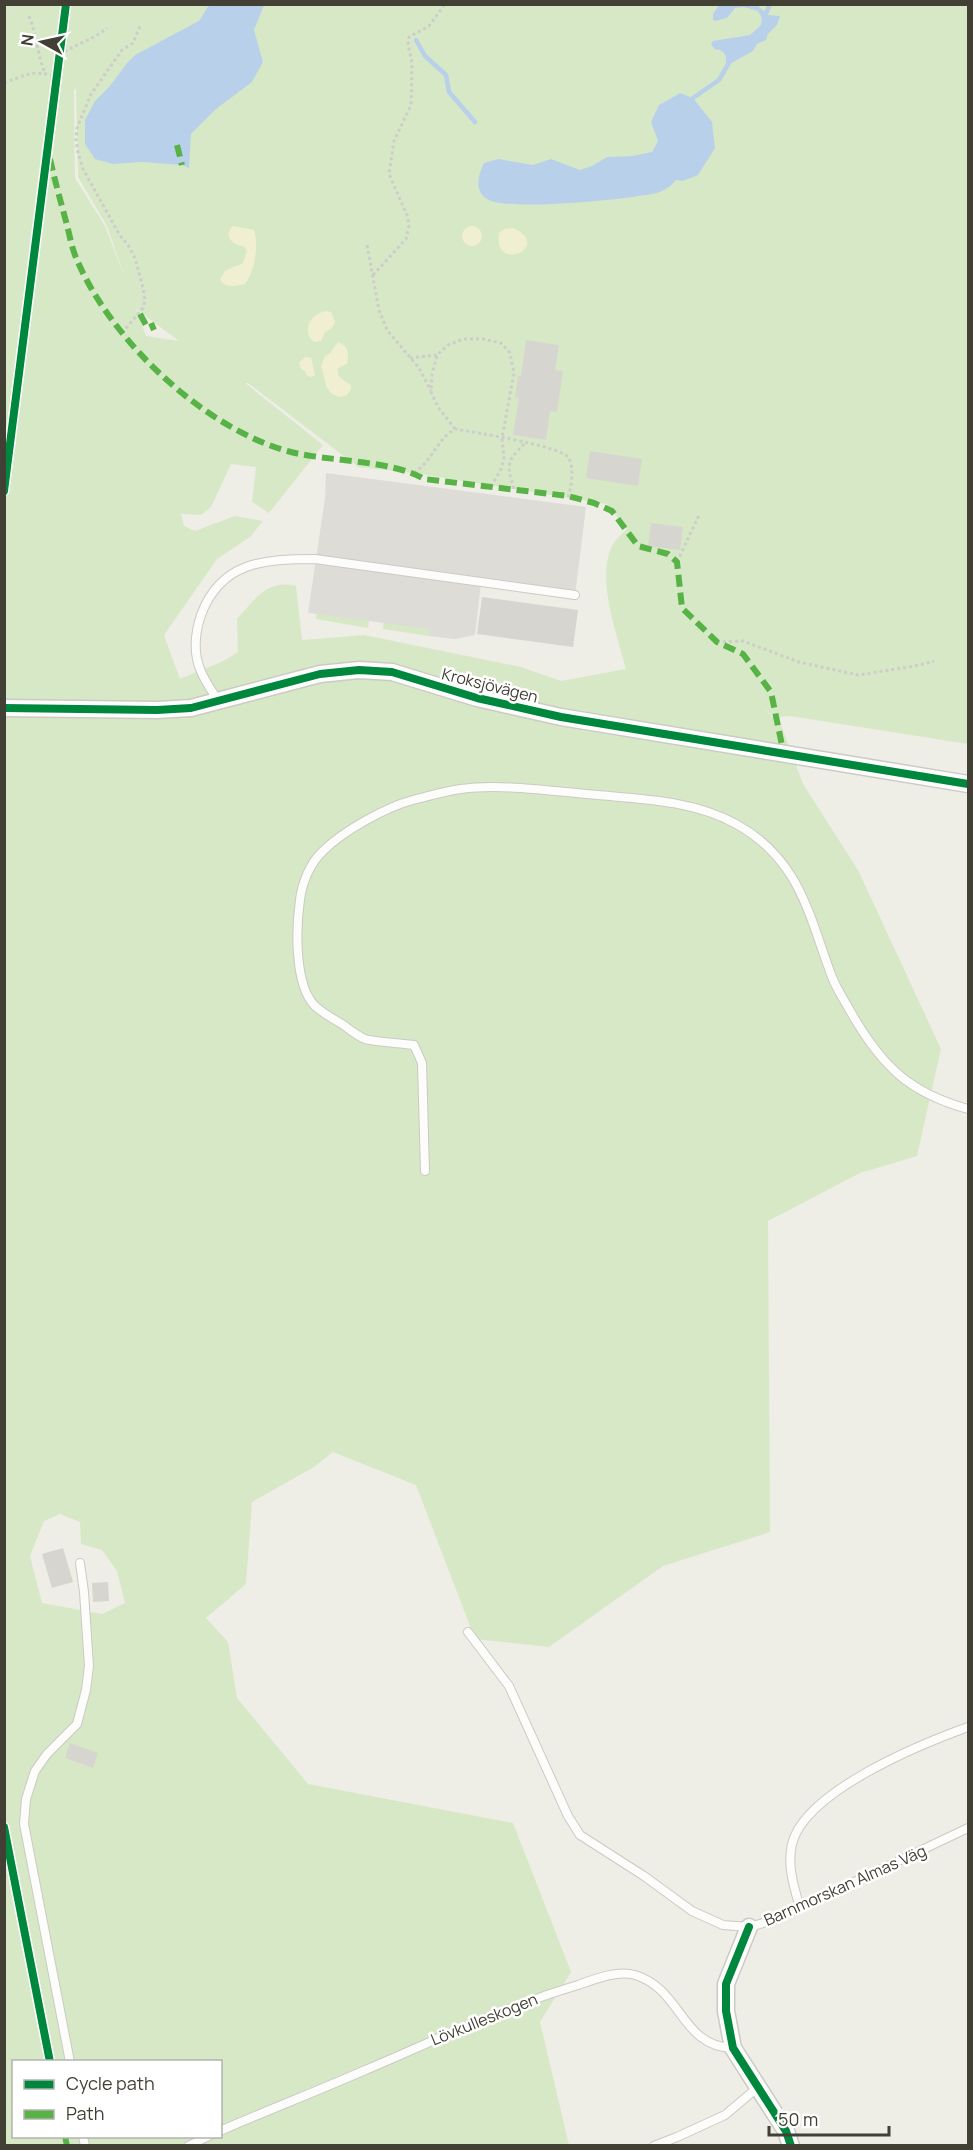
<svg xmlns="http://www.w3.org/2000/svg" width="973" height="2150" font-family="Manrope,sans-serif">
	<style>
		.green { fill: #d7e8c7; fill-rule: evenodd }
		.sand { fill: #f1efd1 }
		.parking { fill: #dddcd6 }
		.water { fill: #b9d0ea }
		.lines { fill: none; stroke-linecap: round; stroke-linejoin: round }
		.stream { stroke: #b9d0ea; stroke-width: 4.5 }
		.building { fill: #d7d5cf }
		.service-casing { stroke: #cbcac4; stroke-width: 10 }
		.minor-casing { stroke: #cbcac4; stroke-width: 19 }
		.path { stroke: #cecdc9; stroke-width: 3; stroke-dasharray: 3 3; stroke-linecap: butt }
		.service { stroke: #fcfcfb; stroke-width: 8 }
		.minor { stroke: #fcfcfb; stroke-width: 16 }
		.quiet { stroke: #57b346; stroke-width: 6; stroke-dasharray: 12 6; stroke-linecap: butt }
		.cycleway-casing { stroke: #fff; stroke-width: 11 }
		.cycleway { stroke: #00873e; stroke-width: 8 }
		.labels { text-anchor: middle; stroke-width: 5; stroke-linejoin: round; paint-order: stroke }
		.street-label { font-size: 16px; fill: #423f34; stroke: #fff }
	</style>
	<rect width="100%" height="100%" fill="#eeede6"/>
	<!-- green -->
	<g class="green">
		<path d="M5,5H968V744L790,716L776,717L763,709L780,722L803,784L858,870L941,1049L917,1156L860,1173L768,1221L770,1532L663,1566L549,1647L475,1639L416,1485L333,1452L314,1467L252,1502L246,1584L206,1618L228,1642L237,1698L308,1784L513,1823L571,1972L540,2022L569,2145L5,2146ZM76,88L78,177L107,226L125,278L105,226L75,178L74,91ZM136,309L179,341L146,336ZM245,383H248L358,467L414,473L607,504L627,529C622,534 615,540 612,546C596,579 617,635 626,669L561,681L521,667L364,635L302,640L296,586C267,579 254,600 237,619L238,652C220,665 199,670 180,679L164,635L217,559L250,537L263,521L235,516L195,531L184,526L181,514L201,515L211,507L231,464L256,467L252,502L269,513L323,445ZM60,1514L80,1522L81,1544L102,1550L117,1571L125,1603L102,1614L42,1603L30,1556L44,1521ZM14,2062H220V2136H14Z"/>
		<polygon points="320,595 371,604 368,628 316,619"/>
		<polygon points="385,605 433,612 429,636 383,629"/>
	</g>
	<!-- sand -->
	<g class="sand">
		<circle cx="472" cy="236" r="10"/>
		<path d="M233,226L254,230C259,245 255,271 245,284C235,286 225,289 220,279L225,271L243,263L247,250L243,246C232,245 223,235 233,226Z"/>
		<path d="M513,228C554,246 493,275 499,233L505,229Z"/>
		<path d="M326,311L331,312L335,322L332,328L325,332L321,341L314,342C301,331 310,314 326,311Z"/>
		<path d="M338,342C349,347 349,353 347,364L338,368C336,377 343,380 351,385V389L347,395L340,397L332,394L327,388L321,366L325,356L329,354Z"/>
		<polygon points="305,357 311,358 315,375 312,377 306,375 305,371 301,369 299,363"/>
	</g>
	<!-- parking -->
	<polygon class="parking" points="326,473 586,507 575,595 481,583 475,635 455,639 429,636 430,629 308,613 325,498"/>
	<!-- water -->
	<g class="water">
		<polygon points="209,5 264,5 254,30 263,62 252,82 216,109 191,134 189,168 182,165 141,162 113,164 95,159 85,144 85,120 95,101 109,87 127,63 135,55 199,21"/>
		<path d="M719,5H757L768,15L780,16L777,25L768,34L766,40L757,44L753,51L726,66C727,55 725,50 714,49L711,44L713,41L750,35L761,25L762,18L758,11L744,7L735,8L727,18L715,21L713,20V14Z"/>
		<path d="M680,93L693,98L712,122L715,148L698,175L683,181L676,180C671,186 664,191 657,193C631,199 506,212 487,199C474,191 478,175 484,163L498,159L533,165L551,159L580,170L592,166L607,157L633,156L652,152L658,141L651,122L659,105Z"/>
	</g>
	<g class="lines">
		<!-- stream -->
		<g class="stream">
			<polyline points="764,18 770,4"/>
			<polyline points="416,40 425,56 446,75 449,92 475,122"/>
			<polyline points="691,101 693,98 719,80 730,61"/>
		</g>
	</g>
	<!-- building -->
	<g class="building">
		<polygon points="526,340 559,345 555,370 563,371 557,412 550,411 546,440 513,435 519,398 515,397 518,376 521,376"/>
		<polygon points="590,451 642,459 638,486 586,478"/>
		<polygon points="651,523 683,527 680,550 648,546"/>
		<polygon points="482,597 578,610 573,647 477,634"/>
		<polygon points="63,1548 73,1582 52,1588 42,1554"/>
		<polygon points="108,1582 109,1601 93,1602 92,1583"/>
		<polygon points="70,1743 98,1753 93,1768 65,1758"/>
	</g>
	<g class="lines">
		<defs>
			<g id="service">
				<path d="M218,701C212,691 204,680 200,669C193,651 195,633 201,615C221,561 265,559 315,559L575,595"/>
				<path d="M425,1171L422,1063L414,1045C402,1043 374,1042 365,1039C357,1036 349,1029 342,1024C333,1019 323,1013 315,1006C294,985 296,927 300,900C302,883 310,863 323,851C343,831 386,807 413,800C429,796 445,791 461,789C502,783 556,792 598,795C644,799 695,801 736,824C800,859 809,916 832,977C837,990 846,1003 853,1016C883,1067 910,1093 968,1109"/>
				<polyline points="468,1632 509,1686 568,1816 580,1835 644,1876 692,1911 723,1925 749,1927 774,1920 968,1828"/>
				<path d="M800,1908C794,1887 787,1866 792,1844C805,1791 921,1744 968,1727"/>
				<polyline points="70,2062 24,1824 26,1799 35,1771 47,1754 77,1724 86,1690 89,1666 84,1592 80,1563"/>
				<path d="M220,2131C268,2110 315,2092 363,2071C434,2041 504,2007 578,1985C595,1979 617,1970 635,1975C682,1989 681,2047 733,2048"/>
				<polyline points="83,2136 85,2146"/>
				<polyline points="188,2146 209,2136"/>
				<polyline points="654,2146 677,2137 725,2115 757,2088"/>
			</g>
			<g id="minor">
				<polyline points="4,708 157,710 191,708 320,674 359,670 392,672 477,698 561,717 968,784"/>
				<polyline points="749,1927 726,1984 726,2011 733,2048 786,2131 791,2146"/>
			</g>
		</defs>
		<!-- service casing -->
		<use href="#service" class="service-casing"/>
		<!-- minor casing -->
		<use href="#minor" class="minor-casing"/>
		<!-- path -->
		<g class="path">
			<path d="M29,16C37,35 37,54 45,73"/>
			<polyline points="59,54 96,36 107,28"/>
			<path d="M4,83C25,75 34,69 56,77"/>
			<polyline points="367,245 379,310 387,330 419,368 431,391"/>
			<polyline points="373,275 406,239 409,226 407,215 389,174 394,141 411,105 412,63 408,44 409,37 429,26 445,4"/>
			<polyline points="122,333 143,308 145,300 143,288 135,258 128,245 119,234 83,169 78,153 76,140 77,128 91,94 122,50 133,43 140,26"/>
			<polyline points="410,358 437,355"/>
			<polyline points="455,429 438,407 431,392 432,374 437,355 448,345 463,339 483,339 501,343 510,353 514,373 502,438 504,458 501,469 491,487"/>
			<path d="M414,473C433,460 437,439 455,429C473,432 560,446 568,457C575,467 571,488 568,498"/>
			<path d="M514,489C507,464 505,463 525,443"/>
			<polyline points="677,562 699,515"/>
			<polyline points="717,642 743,641 799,662 858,675 915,666 934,661"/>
		</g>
		<!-- service -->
		<use href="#service" class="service"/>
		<!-- minor -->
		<use href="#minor" class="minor"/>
		<!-- quiet -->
		<g class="quiet">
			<polyline points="177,145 182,165"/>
			<path d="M50,159C55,181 61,203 67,225C70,237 72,249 77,260C112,342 207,432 295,453C330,461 395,461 424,479L568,496L594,503L612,511L638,546L668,554L677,562L682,608L717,642L743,654L771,692L784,755"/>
			<polyline points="140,314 146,325 151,323 154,330"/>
			<polyline points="65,2136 67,2146"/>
		</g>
		<defs>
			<g id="cycleway">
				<polyline points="4,491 66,4"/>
				<polyline points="4,708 157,710 191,708 320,674 359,670 392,672 477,698 561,717 968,784"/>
				<polyline points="4,1827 50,2062"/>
				<polyline points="749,1927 726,1984 726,2011 733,2048 786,2131 791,2146"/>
			</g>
		</defs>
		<!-- cycleway casing -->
		<use href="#cycleway" class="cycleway-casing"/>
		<!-- cycleway -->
		<use href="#cycleway" class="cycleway"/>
	</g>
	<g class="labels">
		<!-- street labels -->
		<g class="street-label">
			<text transform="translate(490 685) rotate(14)" y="6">Kroksjövägen</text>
			<text transform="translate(845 1885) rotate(-24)" y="6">Barnmorskan Almas Väg</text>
			<text transform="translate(484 2019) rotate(-22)" y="6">Lövkulleskogen</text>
		</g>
	</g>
	<!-- border -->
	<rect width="973" height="2150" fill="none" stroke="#423f34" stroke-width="12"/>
	<!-- legend -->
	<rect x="12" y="2060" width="210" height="78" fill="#ffffff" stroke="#b3b2ae" stroke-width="1.5"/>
	<rect x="24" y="2080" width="30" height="9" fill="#00873e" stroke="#b3b2ae" stroke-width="1.5"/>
	<text x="66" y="2090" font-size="18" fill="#423f34">Cycle path</text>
	<rect x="24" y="2110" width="30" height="9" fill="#57b346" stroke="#b3b2ae" stroke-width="1.5"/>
	<text x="66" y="2120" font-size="18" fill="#423f34">Path</text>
	<!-- north arrow -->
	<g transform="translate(42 42) rotate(278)" stroke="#ffffff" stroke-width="4.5" paint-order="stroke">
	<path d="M0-4.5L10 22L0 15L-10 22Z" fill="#423f34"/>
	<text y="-9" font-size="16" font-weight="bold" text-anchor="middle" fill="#423f34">N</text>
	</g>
	<!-- scale -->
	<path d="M769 2126v9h120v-9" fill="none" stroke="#423f34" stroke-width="3"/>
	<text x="778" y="2126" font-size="18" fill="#423f34" stroke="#ffffff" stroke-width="4.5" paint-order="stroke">50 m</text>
</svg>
